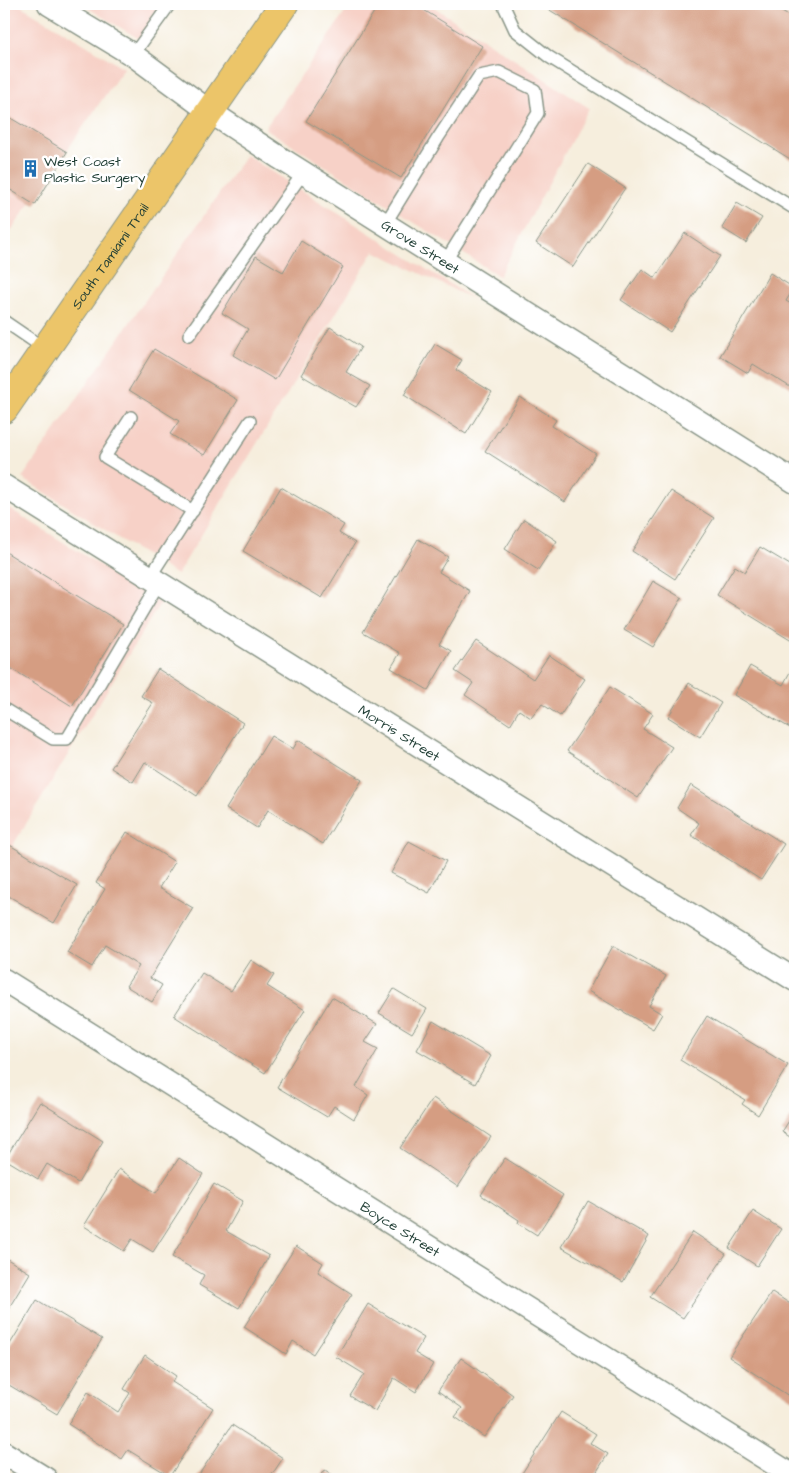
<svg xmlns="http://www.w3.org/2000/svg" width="799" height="1483" font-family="'Architects Daughter',sans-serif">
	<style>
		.built { fill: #f7d1c7 }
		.building { fill: #d59d82 }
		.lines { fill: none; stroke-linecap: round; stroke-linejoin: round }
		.lane-casing { stroke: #8a9688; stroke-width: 14 }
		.street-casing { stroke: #8a9688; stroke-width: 25 }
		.primary-casing { stroke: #8a9688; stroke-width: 30 }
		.lane { stroke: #fff; stroke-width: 11 }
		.street { stroke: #fff; stroke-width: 22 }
		.primary { stroke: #ecc569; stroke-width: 28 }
		.labels { text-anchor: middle; stroke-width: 5; stroke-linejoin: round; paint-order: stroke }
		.poi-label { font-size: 14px; fill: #1f3d34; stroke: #fff; text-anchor: start }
		.street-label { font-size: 14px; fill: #1f3d34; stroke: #fff }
	</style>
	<rect width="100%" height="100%" fill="#fff"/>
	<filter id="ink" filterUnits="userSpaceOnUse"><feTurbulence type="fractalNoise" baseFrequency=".02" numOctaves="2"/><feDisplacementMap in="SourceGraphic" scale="10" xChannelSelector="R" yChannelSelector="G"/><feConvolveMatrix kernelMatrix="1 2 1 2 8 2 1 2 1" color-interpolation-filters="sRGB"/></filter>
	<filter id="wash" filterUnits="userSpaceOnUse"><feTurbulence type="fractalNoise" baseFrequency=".0096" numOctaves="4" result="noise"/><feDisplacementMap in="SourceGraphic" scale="20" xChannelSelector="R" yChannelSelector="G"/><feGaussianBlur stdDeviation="1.12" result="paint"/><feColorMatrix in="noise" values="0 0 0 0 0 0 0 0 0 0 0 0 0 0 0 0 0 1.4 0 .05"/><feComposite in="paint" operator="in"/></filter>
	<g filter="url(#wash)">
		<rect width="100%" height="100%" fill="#f6eedd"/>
		<!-- built -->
		<g class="built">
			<polygon points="4,4 18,4 124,68 4,241"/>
			<polygon points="81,4 169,4 143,41"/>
			<polygon points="351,4 429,4 589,108 499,276 265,128"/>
			<polygon points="246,155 475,300 374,251 177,575 22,478"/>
			<polygon points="4,505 160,603 4,860"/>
		</g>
		<g id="blocks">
			<!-- building -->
			<g class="building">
				<polygon points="379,4 414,4 482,46 401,178 306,121"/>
				<polygon points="540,4 769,4 795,20 795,162"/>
				<polygon points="4,114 67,152 35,205 4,186"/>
				<polygon points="588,164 625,188 573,267 536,243"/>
				<polygon points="737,203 762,218 746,243 722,228"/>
				<polygon points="685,233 720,256 670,332 621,300 642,269 655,278"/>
				<polygon points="301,241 343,267 275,380 233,355 248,329 222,313 256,256 283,272"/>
				<polygon points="770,273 794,288 786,301 795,306 795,390 753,364 748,373 720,356"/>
				<polygon points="330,327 361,347 346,372 370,386 356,407 301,375"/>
				<polygon points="435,344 462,360 456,370 492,392 466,434 404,395"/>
				<polygon points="154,349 238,400 204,455 170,434 179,421 129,390"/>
				<polygon points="520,397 556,420 552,426 596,454 565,502 485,451"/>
				<polygon points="281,487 344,525 339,533 355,543 322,598 243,551"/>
				<polygon points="671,491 714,518 675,579 632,551"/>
				<polygon points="524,519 557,541 538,570 505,549"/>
				<polygon points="418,539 448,557 439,572 470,591 439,644 451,651 428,690 391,668 400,653 363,632"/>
				<polygon points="760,547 795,568 795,643 717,595 735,566 745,572"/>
				<polygon points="4,551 123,624 72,706 4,664"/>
				<polygon points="653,581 682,598 653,647 624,630"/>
				<polygon points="476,641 533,679 549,655 585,679 560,716 542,704 531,718 519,710 510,725 465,695 473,683 455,671"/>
				<polygon points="750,666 783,685 790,672 795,675 795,731 734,695"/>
				<polygon points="158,669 243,723 197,796 145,762 133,782 111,768 153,703 141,696"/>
				<polygon points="689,683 721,703 700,737 668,717"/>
				<polygon points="610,687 653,714 643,729 672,747 638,798 567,751"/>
				<polygon points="271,736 293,749 298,740 362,780 323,844 268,810 257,828 226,809"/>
				<polygon points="691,785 784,844 761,880 691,835 699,823 677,808"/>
				<polygon points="127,832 175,862 159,888 193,908 150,978 162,985 152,1002 126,986 139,966 105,945 92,967 67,952 105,889 96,883"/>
				<polygon points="409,841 446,861 429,893 391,873"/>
				<polygon points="8,844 77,885 54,923 7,895 4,900 4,852"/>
				<polygon points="613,946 666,976 649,1006 662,1014 653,1029 588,991"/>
				<polygon points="251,960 274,975 267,986 305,1010 265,1073 174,1016 202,973 231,991"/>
				<polygon points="394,989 427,1009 412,1033 379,1013"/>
				<polygon points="332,997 377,1024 365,1042 378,1049 356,1087 368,1095 354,1119 334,1106 327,1117 277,1087"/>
				<polygon points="707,1016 788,1065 758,1115 742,1104 745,1100 680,1060"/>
				<polygon points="433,1021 491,1056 475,1084 417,1050"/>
				<polygon points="433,1098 491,1137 458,1187 400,1148"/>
				<polygon points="40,1102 103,1141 78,1183 47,1164 38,1179 5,1159"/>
				<polygon points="795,1111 795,1140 782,1132"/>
				<polygon points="179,1158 203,1174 153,1252 132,1239 124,1251 84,1226 119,1169 156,1193"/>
				<polygon points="505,1158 563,1195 537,1235 518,1223 519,1220 481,1195"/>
				<polygon points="214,1184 243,1201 226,1231 269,1256 239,1308 199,1285 204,1275 172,1257"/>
				<polygon points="588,1201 649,1236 623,1282 561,1247"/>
				<polygon points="753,1211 781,1229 757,1266 729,1248"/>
				<polygon points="693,1232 726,1254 683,1318 650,1297"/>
				<polygon points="296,1246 323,1263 318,1272 352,1294 313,1354 293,1341 286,1354 244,1327"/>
				<polygon points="4,1257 30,1273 4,1316"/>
				<polygon points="772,1292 795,1307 795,1400 729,1357"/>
				<polygon points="37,1300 102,1339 57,1414 4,1382 4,1354"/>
				<polygon points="368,1304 424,1338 415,1353 433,1364 416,1392 394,1378 375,1411 350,1396 364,1374 336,1357"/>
				<polygon points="145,1355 176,1376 172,1382 213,1408 170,1476 128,1450 122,1459 68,1424 88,1392 118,1412 130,1393 124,1389"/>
				<polygon points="461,1358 513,1395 484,1437 455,1417 462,1408 438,1391"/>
				<polygon points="561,1412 596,1434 590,1443 608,1454 592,1479 521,1479 519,1478"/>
				<polygon points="232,1425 283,1458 269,1479 196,1479"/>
				<polygon points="325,1470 339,1479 319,1479"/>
			</g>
		</g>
	</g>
	<g filter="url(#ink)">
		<use href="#blocks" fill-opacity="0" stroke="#8a9688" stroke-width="1"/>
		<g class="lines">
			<defs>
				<g id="lane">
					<polyline points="503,4 515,30 549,57 795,209"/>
					<polyline points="133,55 170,4"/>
					<polyline points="385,224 438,138 479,76 499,72 535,90 538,113 445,262"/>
					<polyline points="4,321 45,349"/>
					<polyline points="189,335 303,173"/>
					<polyline points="131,417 105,457 193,511"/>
					<polyline points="150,577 250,421"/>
					<polyline points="4,709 53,739 67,739 159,583"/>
				</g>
				<g id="street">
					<path id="s1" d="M49,4L133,55L209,111L280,158L795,482"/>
					<path id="s2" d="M4,486L795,980"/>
					<path id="s3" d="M4,980L795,1477"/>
					<polyline points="4,1453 46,1479"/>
				</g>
				<g id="primary">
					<path id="s4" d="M4,409L284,4"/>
				</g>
			</defs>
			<!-- lane casing -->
			<use href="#lane" class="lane-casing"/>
			<!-- street casing -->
			<use href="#street" class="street-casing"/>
			<!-- primary casing -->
			<use href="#primary" class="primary-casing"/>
			<!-- lane -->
			<use href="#lane" class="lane"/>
			<!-- street -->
			<use href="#street" class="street"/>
			<!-- primary -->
			<use href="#primary" class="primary"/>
		</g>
	</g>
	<!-- icons -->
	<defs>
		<symbol id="building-bare" viewBox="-9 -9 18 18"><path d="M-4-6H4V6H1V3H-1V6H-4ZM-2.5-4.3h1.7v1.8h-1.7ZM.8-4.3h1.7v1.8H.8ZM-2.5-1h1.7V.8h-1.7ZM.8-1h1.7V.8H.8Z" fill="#1f6fb2" stroke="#fff" stroke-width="2.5" paint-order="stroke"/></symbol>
	</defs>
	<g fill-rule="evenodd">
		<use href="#building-bare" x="18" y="156" width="25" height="25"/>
	</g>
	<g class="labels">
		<!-- poi labels -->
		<g class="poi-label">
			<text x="44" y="166">West Coast<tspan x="44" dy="16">Plastic Surgery</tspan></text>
		</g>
		<!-- street labels -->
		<g class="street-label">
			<text dy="5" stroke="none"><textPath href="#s1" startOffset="444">Grove Street</textPath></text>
			<text dy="5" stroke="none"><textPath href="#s4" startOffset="186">South Tamiami Trail</textPath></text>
			<text dy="5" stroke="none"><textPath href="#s2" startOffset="466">Morris Street</textPath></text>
			<text dy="5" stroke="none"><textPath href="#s3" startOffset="468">Boyce Street</textPath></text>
		</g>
	</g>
	<!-- margin -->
	<rect width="799" height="1483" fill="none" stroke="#fff" stroke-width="20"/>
</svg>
